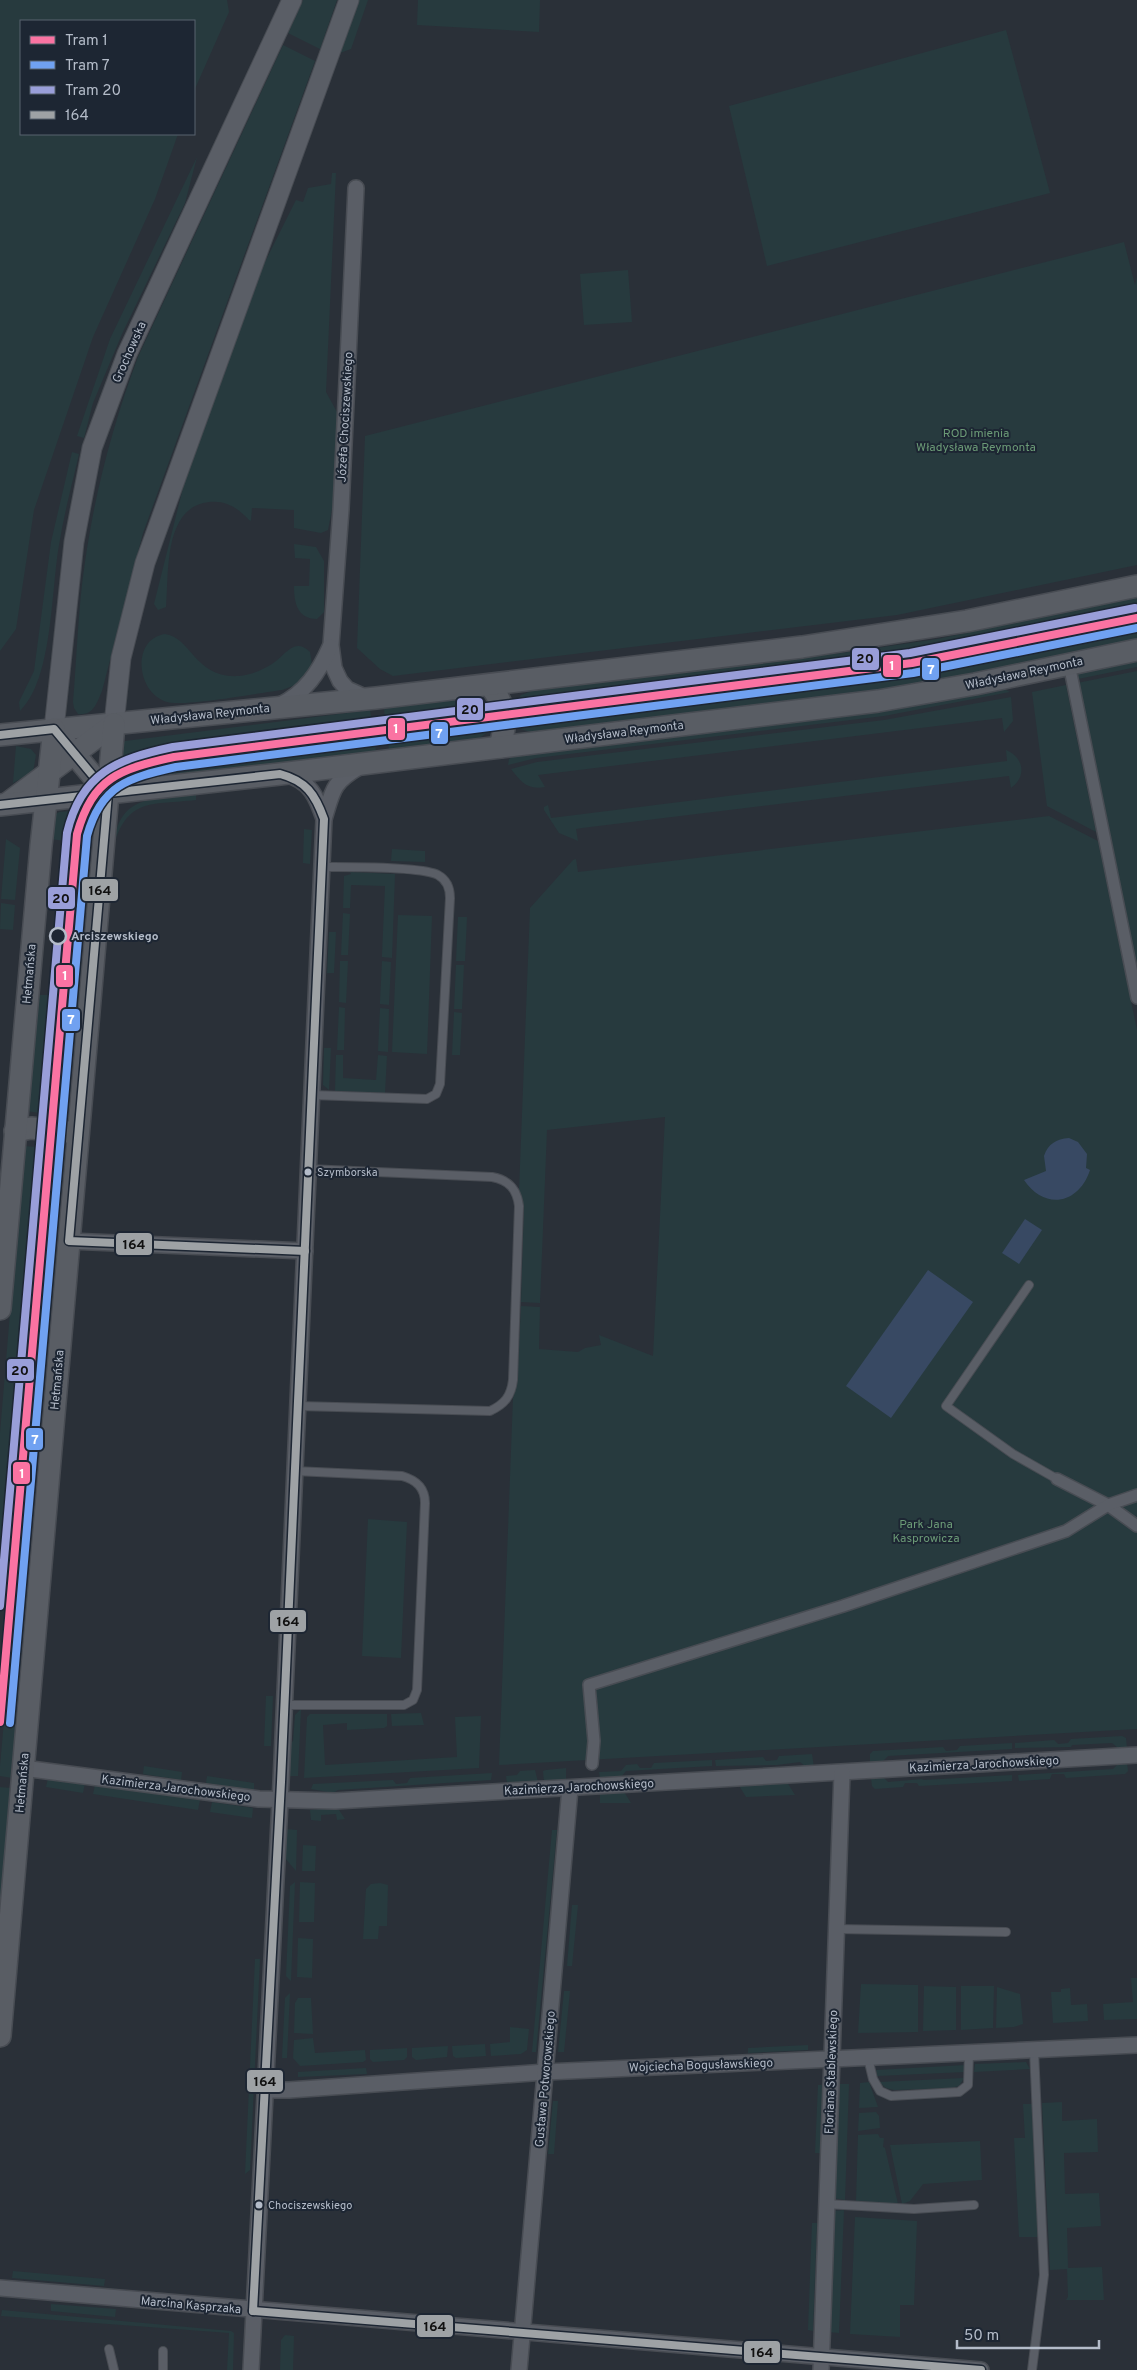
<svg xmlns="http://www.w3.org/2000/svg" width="1137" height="2370" font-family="Overpass,sans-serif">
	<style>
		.green { fill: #273a3e }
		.water { fill: #384963 }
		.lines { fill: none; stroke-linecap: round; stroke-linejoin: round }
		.service-casing { stroke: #484c53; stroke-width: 10 }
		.pedestrian-casing { stroke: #484c53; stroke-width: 14 }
		.minor-casing { stroke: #484c53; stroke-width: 18 }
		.tertiary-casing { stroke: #484c53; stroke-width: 21 }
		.secondary-casing { stroke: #484c53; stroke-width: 24 }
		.service { stroke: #5a5e66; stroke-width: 8 }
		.pedestrian { stroke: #5a5e66; stroke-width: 11 }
		.minor { stroke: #5a5e66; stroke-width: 15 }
		.tertiary { stroke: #5a5e66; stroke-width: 19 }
		.secondary { stroke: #595d64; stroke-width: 21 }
		.bus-1-casing { stroke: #1d2633; stroke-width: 11 }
		.bus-1 { stroke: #9ea2a5; stroke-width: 8 }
		.tram-1-casing { stroke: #1d2633; stroke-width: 11 }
		.tram-2-casing { stroke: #1d2633; stroke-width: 11 }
		.tram-3-casing { stroke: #1d2633; stroke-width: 11 }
		.tram-1 { stroke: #fa73a2; stroke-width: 8 }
		.tram-2 { stroke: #70a1f1; stroke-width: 8 }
		.tram-3 { stroke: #999ed9; stroke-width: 8 }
		.stop-dot { fill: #1d2633; stroke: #b4bcc9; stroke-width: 2.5 }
		.bus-dot { fill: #b4bcc9; stroke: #1d2633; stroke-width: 2 }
		.labels { text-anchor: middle; stroke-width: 4; stroke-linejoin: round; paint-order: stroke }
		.bus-label { font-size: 11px; fill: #b4bcc9; stroke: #1d2633; text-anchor: start }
		.street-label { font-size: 12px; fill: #b4bcc9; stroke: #1d2633 }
		.park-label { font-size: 12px; fill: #6b9a76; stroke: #1d2633 }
		.stop-label { font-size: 12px; font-weight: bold; fill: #b4bcc9; stroke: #1d2633; text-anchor: start }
		.line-badge { stroke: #1d2633; stroke-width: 2 }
		.badge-label { font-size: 14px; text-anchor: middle; font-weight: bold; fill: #fff }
		.pale-badge-label { font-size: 14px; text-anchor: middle; font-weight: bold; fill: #111 }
	</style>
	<rect width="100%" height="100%" fill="#2a3038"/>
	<!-- green -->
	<g class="green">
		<polygon points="0,0 227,0 229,12 194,91 194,21 21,21 21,134 178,134 155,199 93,337 34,510 16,629 0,651"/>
		<polygon points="303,0 337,0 320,49 288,33"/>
		<polygon points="359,0 368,0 351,49 340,53"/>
		<polygon points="418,0 540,0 539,32 417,25"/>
		<polygon points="1006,30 1050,193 767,266 729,106"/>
		<path d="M283,45L315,61L143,533L102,691C97,702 94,716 78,714L74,708L73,702C77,656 78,608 85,562C95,492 113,424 138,357Z"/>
		<polygon points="197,157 185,203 122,334 93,403 84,438 77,436 110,339"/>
		<path d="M332,173H336L326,392L337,412L338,420L335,494L328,530L321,533L294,528V510L252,508L251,521L249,520C238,508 226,500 209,502C163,507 169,574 166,607L158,610L154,604L185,480L264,264L296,200L303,202L308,188L331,184Z"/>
		<polygon points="1124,242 1135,285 1137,277 1137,565 897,615 393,676 380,669 357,648 365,436"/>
		<polygon points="628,270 632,322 584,325 580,274"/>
		<path d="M72,452L79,454C72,484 64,514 59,545C51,590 53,679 20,711L19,702L34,671L51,542Z"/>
		<path d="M294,544L316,547L324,561V612L317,619C297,619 294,602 294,586H309L310,559L295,558Z"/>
		<polygon points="1137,597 1137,606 939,648 517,701 521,695 535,690 856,651 937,639"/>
		<polygon points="1137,622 1137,639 945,679 864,693 534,733 520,729 513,717 942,662"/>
		<path d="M165,634C191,637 195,679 239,676C251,675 262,670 272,664C285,656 294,636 310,652L312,665L298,684L282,690C259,693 184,707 167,702C136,693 131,639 165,634Z"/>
		<polygon points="1137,661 1137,667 1078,679 1077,673"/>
		<polygon points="1137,671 1137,972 1077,683"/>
		<polygon points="1066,685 1096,832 1047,806 1032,692"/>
		<polygon points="1002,688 1010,692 884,716 536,758 508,765 509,759 514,756 883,711"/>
		<path d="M1011,697L1013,721L1004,732L1002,718L538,775L545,787C527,790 521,782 511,769L537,762L884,720Z"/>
		<polygon points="473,698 481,700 487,705 385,719 384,708"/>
		<polygon points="370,710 372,721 266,731 152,748 122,757 122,744 125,741"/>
		<polygon points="492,720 488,732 478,739 389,750 387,732"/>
		<polygon points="374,734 376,752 144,780 122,774 154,763"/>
		<polygon points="16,746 31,749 36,755 33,772 13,783"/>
		<path d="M1006,750C1024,757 1027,777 1011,788L1009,776L582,828L576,829L578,841L559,833L544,810V807L548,805L551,818L1007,761Z"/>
		<path d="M196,795V800C153,805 129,797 114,844C119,794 155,799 196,795Z"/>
		<polygon points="71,811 64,841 51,839 54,815 59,812"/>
		<polygon points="88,811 95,820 93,843 80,842"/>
		<polygon points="1049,816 1098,841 1137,1030 1137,1729 499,1765 513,1398 517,1384 521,1306 540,1307 539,1349 578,1352 585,1348 601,1345 599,1335 653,1356 665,1117 547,1130 540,1303 521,1302 524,1207 519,1191 530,908 573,860 576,859 578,872"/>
		<polygon points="304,829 312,830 310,864 303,863"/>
		<polygon points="6,839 20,848 15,900 1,899"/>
		<polygon points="392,849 425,851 425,862 391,861"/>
		<polygon points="49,853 51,853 39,995 50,995 39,1113 27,1111"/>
		<polygon points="350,872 395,874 392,958 382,957 382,954 385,886 351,885 350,908 343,908 344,876 351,874"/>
		<polygon points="1,903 15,905 13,930 0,929"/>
		<polygon points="343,913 350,914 348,955 341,955"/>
		<polygon points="398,915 432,916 427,1054 392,1052"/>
		<polygon points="458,917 467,917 465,961 456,961"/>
		<polygon points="329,932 336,932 334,973 327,973"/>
		<polygon points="84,956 70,1115 57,1114 71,957"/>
		<polygon points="340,961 348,961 346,1003 339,1002"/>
		<polygon points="382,961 391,962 389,1005 380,1004 380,1001"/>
		<polygon points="456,965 464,965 462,1009 454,1009"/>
		<polygon points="339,1007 345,1008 344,1050 337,1050"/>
		<polygon points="380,1008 389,1009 388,1052 378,1051"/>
		<polygon points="454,1012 462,1013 460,1055 452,1055"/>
		<polygon points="324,1048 331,1048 329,1090 323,1085"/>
		<polygon points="336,1055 343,1055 343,1078 376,1080 378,1055 387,1056 385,1093 335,1091"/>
		<polygon points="24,1146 37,1147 0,1585 0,1433"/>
		<polygon points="55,1148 67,1150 33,1506 12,1778 0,1776 0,1766"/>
		<polygon points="368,1519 407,1522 401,1658 362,1656"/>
		<polygon points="266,1696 273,1696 271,1746 264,1746"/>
		<polygon points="301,1709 298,1776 290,1776 287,1746 293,1741 295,1715"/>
		<polygon points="421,1713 424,1725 392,1726 391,1714"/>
		<polygon points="310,1714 387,1714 387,1726 384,1728 347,1730 347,1723 323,1725 325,1765 457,1757 455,1717 481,1716 479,1768 304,1778 307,1717"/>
		<polygon points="1122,1736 1126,1738 1127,1748 1118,1748 1112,1743 1072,1745 1071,1747 1015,1748 1015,1743 1054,1740 1058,1744 1068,1743 1071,1739"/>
		<polygon points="1012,1743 1012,1749 888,1756 882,1762 870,1763 870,1754 873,1751 943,1747 946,1751 957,1750 960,1746"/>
		<polygon points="812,1754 814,1767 806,1767 800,1762 777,1765 716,1766 715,1760 763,1757 766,1761 777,1760 779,1756"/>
		<polygon points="712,1760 712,1766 626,1771 621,1777 600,1778 599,1772 621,1771 626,1765 637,1764 640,1768 651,1768 654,1763"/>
		<polygon points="1119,1763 1127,1763 1128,1771 1125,1774 1066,1778 1064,1774 1052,1774 1050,1779 1019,1781 1018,1775 1113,1769"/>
		<polygon points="144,1766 182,1772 181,1780 143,1774"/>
		<polygon points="566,1768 566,1780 544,1782 543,1771 546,1770"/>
		<polygon points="535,1770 538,1782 507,1783 506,1776 517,1775 520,1771"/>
		<polygon points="492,1773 491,1780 338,1790 333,1793 311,1789 313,1784 393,1780 396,1784 407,1783 410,1778"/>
		<polygon points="1012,1775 1012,1781 919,1786 917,1783 905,1783 903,1787 875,1789 872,1786 871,1778 883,1777 888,1782 922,1779 923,1780"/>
		<polygon points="207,1776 254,1783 254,1790 206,1783"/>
		<polygon points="48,1778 85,1783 83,1793 46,1787"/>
		<polygon points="787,1782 795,1795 746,1797 738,1784"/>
		<polygon points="95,1785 200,1800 198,1810 93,1794"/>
		<polygon points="0,1787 11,1788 0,1917"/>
		<polygon points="623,1790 631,1803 600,1803 600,1792"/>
		<polygon points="212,1802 253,1808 252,1818 210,1812"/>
		<polygon points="337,1807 345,1819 337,1820 336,1814 321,1815 321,1821 311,1820 310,1810"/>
		<polygon points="286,1829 297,1830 296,1871 285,1858"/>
		<polygon points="552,1830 557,1830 536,2052 532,2052"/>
		<polygon points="303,1845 316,1846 315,1871 302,1871"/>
		<polygon points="295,1882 291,1981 286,1976 290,1886"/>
		<polygon points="300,1882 315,1883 314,1922 299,1922"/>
		<polygon points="380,1883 388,1885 387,1926 379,1926 378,1939 363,1939 366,1889 371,1884"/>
		<polygon points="572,1905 578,1905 572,1966 567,1966"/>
		<polygon points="298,1938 313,1939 312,1978 297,1977"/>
		<polygon points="255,1959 260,1959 250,2170 245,2174"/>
		<polygon points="1131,1978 1137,1978 1137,2019 1104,2020 1103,2004 1133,2002"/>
		<polygon points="861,1984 918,1985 918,2032 858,2033"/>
		<polygon points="924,1986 956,1987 956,2030 923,2031"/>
		<polygon points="961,1986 994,1986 993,2028 961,2030"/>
		<polygon points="997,1987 1020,1994 1023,2024 1014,2027 996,2028"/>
		<polygon points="1070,1988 1071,2005 1087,2004 1088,2021 1053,2023 1051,1992 1061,1992 1061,1989"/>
		<polygon points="564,1991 570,1991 564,2052 558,2052"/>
		<polygon points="290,1993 287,2058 282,2058 285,1998"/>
		<polygon points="298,1998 311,1998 313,2034 294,2033 295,2003"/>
		<polygon points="510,2027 529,2029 527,2050 521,2054 491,2056 490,2044 510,2042"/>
		<polygon points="313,2038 315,2053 365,2050 366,2060 363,2062 300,2066 293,2058 294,2040"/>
		<polygon points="485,2044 486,2056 456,2058 453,2056 452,2046"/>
		<polygon points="808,2045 808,2050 748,2053 748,2048"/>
		<polygon points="448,2046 447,2057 416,2060 412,2057 412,2048"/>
		<polygon points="407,2048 407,2057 404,2060 373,2062 370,2059 370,2050"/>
		<polygon points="1026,2062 1030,2069 974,2072 975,2064"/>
		<polygon points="966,2065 965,2072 877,2076 876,2070"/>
		<polygon points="366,2068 367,2074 298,2077 298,2072"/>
		<polygon points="964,2078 959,2086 952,2088 894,2090 886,2088 879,2082"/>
		<polygon points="869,2082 878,2107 859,2108 860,2083"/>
		<polygon points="838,2084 849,2084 845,2200 833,2198"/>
		<polygon points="818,2085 823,2085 820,2153 815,2153"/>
		<polygon points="553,2101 558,2101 554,2154 548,2154"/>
		<polygon points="1062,2102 1062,2121 1097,2119 1098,2152 1064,2153 1065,2194 1099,2193 1101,2226 1067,2228 1068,2268 1102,2267 1104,2300 1066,2300 1068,2297 1067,2269 1050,2270 1042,2103"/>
		<polygon points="1023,2104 1032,2104 1039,2237 1019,2237 1014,2138 1025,2138"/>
		<polygon points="876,2112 879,2116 880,2128 858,2131 859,2113"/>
		<polygon points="878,2134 880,2138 884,2138 883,2147 885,2148 898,2204 856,2201 858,2135"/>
		<polygon points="980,2141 982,2180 923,2184 910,2201 902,2204 890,2145"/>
		<polygon points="844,2210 839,2333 828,2332 834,2211"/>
		<polygon points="855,2217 917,2221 914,2305 900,2305 900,2337 850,2334"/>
		<polygon points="812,2223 817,2223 813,2331 808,2330"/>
		<polygon points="13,2271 105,2279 104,2286 12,2278"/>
		<polygon points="51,2304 116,2309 115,2317 51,2311"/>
		<polygon points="2,2310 231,2331 234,2333 233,2370 227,2370 229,2333 1,2316"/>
		<polygon points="285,2335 294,2336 293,2370 280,2370 281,2340"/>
	</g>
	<!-- water -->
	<g class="water">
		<path d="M1069,1138L1078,1142L1087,1154L1086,1168L1090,1170C1079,1204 1045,1211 1024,1180L1046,1171L1044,1156C1048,1144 1056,1139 1069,1138Z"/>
		<polygon points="1025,1219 1042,1230 1019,1264 1002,1253"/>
		<polygon points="928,1270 973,1302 891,1418 846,1386"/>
	</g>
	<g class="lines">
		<defs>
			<g id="service">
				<path d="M312,1095L427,1099L436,1094L440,1084L450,898C450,888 447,880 438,875C422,866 345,867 322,867"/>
				<polyline points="1029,1285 946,1406 1013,1454 1057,1479"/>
				<path d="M298,1406L490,1411C505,1404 511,1396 513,1380L519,1206C517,1189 509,1180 492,1177L308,1169"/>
				<path d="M285,1705H404L413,1700L417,1690L425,1503C425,1487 416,1480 402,1476L295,1471"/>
				<polyline points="837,1929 1006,1932"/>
				<polyline points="868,2058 873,2079 880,2091 891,2096 959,2092 968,2085 969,2053"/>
				<polyline points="826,2204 914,2209 974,2205"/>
				<polyline points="109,2349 114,2370"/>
				<polyline points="163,2351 163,2370"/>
				<polyline points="1032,2370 1044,2275 1034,2050"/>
			</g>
			<g id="pedestrian">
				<polyline points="1069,664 1137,998"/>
				<polyline points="1057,1479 1108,1505 1137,1526"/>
				<polyline points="592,1764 594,1741 589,1685 843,1606 1066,1531 1108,1505 1137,1495"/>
			</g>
			<g id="minor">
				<polyline points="356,188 341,509 331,645 334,668 340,681 347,689 367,698"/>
				<path d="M280,705C305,693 319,672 330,647"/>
				<path d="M286,775C310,780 317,798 324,819"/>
				<polyline points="69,1241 305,1251"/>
				<polyline points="23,1768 259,1799 335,1801 1137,1755"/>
				<polyline points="265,2090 289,2090 546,2072 1137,2045"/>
				<polyline points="0,2288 981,2370"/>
				<path d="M251,2370L281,1782L324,819C333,790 332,783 359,767"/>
				<polyline points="519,2370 570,1788"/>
				<polyline points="821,2370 842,1773"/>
			</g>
			<g id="tertiary">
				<polyline points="114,724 121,658 145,563 349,0"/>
				<polyline points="54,729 74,542 92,448 127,354 292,0"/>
			</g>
			<g id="secondary">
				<path d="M490,685C508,710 507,718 500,747"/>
				<polyline points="0,735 376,698 802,647 967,621 1137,586"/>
				<polyline points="66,744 108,794"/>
				<polyline points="8,803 114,724"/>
				<polyline points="0,805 280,774 878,701 975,684 1137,650"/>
				<polyline points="15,1131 31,1128 78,1133"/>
				<polyline points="0,1309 41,846 54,729"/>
				<polyline points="0,2036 114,724"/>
			</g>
		</defs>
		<!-- service casing -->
		<use href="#service" class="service-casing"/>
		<!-- pedestrian casing -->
		<use href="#pedestrian" class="pedestrian-casing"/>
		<!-- minor casing -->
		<use href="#minor" class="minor-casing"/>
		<!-- tertiary casing -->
		<use href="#tertiary" class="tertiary-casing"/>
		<!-- secondary casing -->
		<use href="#secondary" class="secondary-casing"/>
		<!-- service -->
		<use href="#service" class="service"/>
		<!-- pedestrian -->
		<use href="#pedestrian" class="pedestrian"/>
		<!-- minor -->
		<use href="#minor" class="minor"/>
		<!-- tertiary -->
		<use href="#tertiary" class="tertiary"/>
		<!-- secondary -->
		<use href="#secondary" class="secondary"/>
		<defs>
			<g id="bus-1">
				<polyline points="0,735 54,729 108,794"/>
				<polyline points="108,794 69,1241 305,1251"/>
				<path d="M0,805L280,774C306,781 315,794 324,819L281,1782L253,2311"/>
				<polyline points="253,2311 981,2370"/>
			</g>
		</defs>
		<!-- bus-1 casing -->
		<use href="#bus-1" class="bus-1-casing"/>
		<!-- bus-1 -->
		<use href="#bus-1" class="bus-1"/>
		<defs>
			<path id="tram-1" d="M0,1722L77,834C93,777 120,769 174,757L912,663L1137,618"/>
			<path id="tram-2" d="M10,1723L87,836C101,785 128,778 176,767L913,673L1137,628"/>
			<path id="tram-3" d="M0,1606L67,833C81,773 117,759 173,747L910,653L1135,608"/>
		</defs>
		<!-- tram-1 casing -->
		<use href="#tram-1" class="tram-1-casing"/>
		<!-- tram-2 casing -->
		<use href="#tram-2" class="tram-2-casing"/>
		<!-- tram-3 casing -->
		<use href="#tram-3" class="tram-3-casing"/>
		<!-- tram-1 -->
		<use href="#tram-1" class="tram-1"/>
		<!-- tram-2 -->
		<use href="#tram-2" class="tram-2"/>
		<!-- tram-3 -->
		<use href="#tram-3" class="tram-3"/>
	</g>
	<!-- markers -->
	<circle class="stop-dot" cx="58" cy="936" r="8"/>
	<g class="bus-dot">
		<circle cx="308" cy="1172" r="4.5"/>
		<circle cx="259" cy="2205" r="4.5"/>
	</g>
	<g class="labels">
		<!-- bus labels -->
		<g class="bus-label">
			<text x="317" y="1176">Szymborska</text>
			<text x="268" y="2209">Chociszewskiego</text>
		</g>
		<!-- street labels -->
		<g class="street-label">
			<text transform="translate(129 352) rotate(-66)" y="4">Grochowska</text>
			<text transform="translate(345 417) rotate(-87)" y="4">Józefa Chociszewskiego</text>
			<text transform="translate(1024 673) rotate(-12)" y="4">Władysława Reymonta</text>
			<text transform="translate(210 714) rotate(-6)" y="4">Władysława Reymonta</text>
			<text transform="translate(624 732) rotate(-7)" y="4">Władysława Reymonta</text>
			<text transform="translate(29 974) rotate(-85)" y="4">Hetmańska</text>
			<text transform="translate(57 1380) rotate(-85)" y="4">Hetmańska</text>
			<text transform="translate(984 1764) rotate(-3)" y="4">Kazimierza Jarochowskiego</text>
			<text transform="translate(22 1783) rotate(-85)" y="4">Hetmańska</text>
			<text transform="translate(579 1787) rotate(-3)" y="4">Kazimierza Jarochowskiego</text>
			<text transform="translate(176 1788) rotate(7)" y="4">Kazimierza Jarochowskiego</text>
			<text transform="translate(701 2065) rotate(-2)" y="4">Wojciecha Bogusławskiego</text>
			<text transform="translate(831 2072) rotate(-88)" y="4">Floriana Stablewskiego</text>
			<text transform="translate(545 2079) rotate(-85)" y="4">Gustawa Potworowskiego</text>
			<text transform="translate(191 2305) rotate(5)" y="4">Marcina Kasprzaka</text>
		</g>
		<!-- park labels -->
		<g class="park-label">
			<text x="976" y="437">ROD imienia<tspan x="976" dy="14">Władysława Reymonta</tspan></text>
			<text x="926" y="1528">Park Jana<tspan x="926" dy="14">Kasprowicza</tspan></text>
		</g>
		<!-- stop labels -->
		<g class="stop-label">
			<text x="71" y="940">Arciszewskiego</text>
		</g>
	</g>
	<g class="line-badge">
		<rect x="851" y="647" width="29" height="24" rx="5" fill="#999ed9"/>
		<rect x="882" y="654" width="20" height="24" rx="5" fill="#fa73a2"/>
		<rect x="921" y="657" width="19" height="24" rx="5" fill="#70a1f1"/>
		<rect x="456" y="697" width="28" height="24" rx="5" fill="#999ed9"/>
		<rect x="387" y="717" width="19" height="24" rx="5" fill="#fa73a2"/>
		<rect x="430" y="721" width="19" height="24" rx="5" fill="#70a1f1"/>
		<rect x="81" y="878" width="38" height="24" rx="5" fill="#9ea2a5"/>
		<rect x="47" y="886" width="29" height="24" rx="5" fill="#999ed9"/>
		<rect x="55" y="964" width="19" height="24" rx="5" fill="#fa73a2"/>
		<rect x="61" y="1008" width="20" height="24" rx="5" fill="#70a1f1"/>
		<rect x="115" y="1232" width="38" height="24" rx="5" fill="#9ea2a5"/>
		<rect x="6" y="1358" width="29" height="24" rx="5" fill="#999ed9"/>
		<rect x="25" y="1427" width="19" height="24" rx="5" fill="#70a1f1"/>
		<rect x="12" y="1461" width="19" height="24" rx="5" fill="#fa73a2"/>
		<rect x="269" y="1609" width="38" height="24" rx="5" fill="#9ea2a5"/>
		<rect x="246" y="2069" width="38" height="24" rx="5" fill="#9ea2a5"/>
		<rect x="416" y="2314" width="38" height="24" rx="5" fill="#9ea2a5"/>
		<rect x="743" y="2340" width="38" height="24" rx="5" fill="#9ea2a5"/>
	</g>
	<g class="badge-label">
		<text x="892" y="670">1</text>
		<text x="931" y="674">7</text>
		<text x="396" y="733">1</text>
		<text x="439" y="738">7</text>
		<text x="65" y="980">1</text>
		<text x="71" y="1024">7</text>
		<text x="35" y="1444">7</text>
		<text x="22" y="1478">1</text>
	</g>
	<g class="pale-badge-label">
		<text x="865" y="663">20</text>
		<text x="470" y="714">20</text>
		<text x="100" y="895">164</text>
		<text x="61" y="903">20</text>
		<text x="134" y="1249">164</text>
		<text x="20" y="1375">20</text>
		<text x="288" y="1626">164</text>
		<text x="265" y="2086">164</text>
		<text x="435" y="2331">164</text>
		<text x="762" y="2357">164</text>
	</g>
	<!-- legend -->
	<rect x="20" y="20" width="175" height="115" fill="#1d2633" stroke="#59626f"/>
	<rect x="30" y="36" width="25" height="8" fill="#fa73a2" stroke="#59626f"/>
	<text x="65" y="45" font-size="15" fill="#b4bcc9">Tram 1</text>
	<rect x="30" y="61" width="25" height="8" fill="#70a1f1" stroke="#59626f"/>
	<text x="65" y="70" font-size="15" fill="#b4bcc9">Tram 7</text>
	<rect x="30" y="86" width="25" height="8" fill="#999ed9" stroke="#59626f"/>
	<text x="65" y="95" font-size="15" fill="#b4bcc9">Tram 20</text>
	<rect x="30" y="111" width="25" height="8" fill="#9ea2a5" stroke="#59626f"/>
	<text x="65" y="120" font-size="15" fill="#b4bcc9">164</text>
	<!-- scale -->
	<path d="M957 2340v8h142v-8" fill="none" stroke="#b4bcc9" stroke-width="2.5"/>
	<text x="964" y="2340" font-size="15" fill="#b4bcc9" stroke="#1d2633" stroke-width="4" paint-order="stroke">50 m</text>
</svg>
